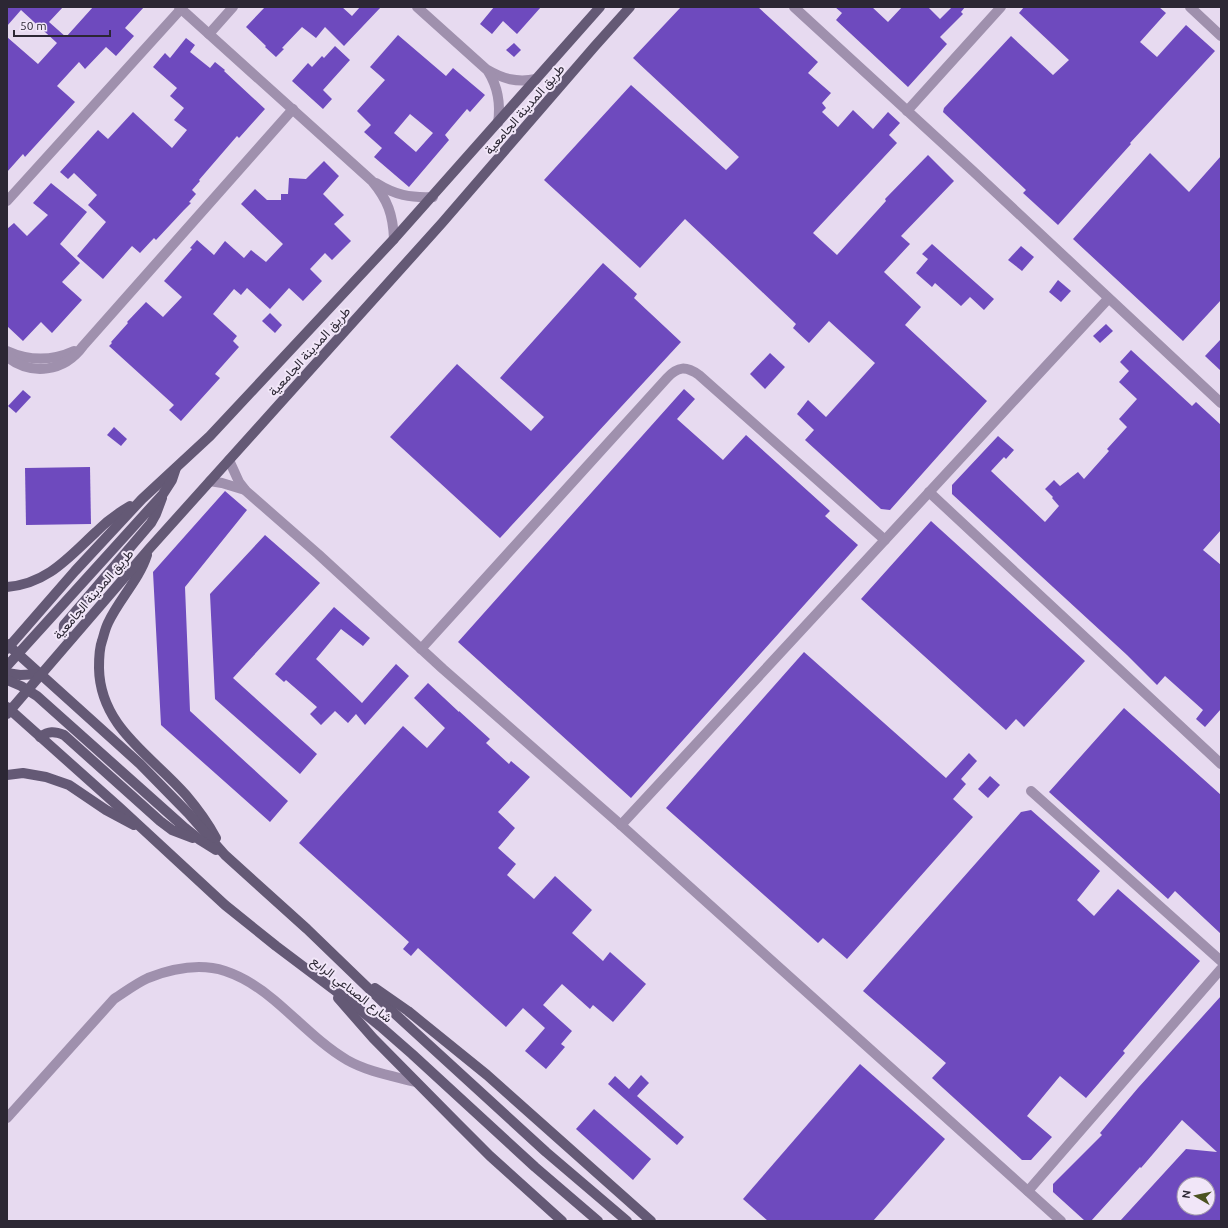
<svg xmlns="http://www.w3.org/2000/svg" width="1228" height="1228" font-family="Ubuntu,Vazirmatn,sans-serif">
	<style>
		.building { fill: #6e4abe; fill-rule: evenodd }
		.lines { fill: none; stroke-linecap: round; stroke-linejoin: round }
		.minor { stroke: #9f90ad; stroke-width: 10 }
		.major { stroke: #645975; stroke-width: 10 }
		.labels { text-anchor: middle; stroke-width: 4; stroke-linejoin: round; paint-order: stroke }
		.street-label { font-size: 13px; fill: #2c2734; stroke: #f1e6f8 }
	</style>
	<rect width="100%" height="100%" fill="#e7daf0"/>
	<!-- building -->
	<g class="building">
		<polygon points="7,7 63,7 49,22 66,37 93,7 144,7 125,28 134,36 116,56 106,47 85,69 79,62 57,86 75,102 25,157 23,154 7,172 7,37 38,64 57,43 21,10 7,26"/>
		<polygon points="265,7 342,7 352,16 360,7 381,7 344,46 325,27 316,38 302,27 282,48 284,49 276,57 265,47 266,46 246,27"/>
		<polygon points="494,7 541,7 517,34 503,21 492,34 480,24"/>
		<polygon points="681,7 758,7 818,62 808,73 831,93 822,103 826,108 822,112 838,127 853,110 873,129 888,112 900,123 889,135 897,143 813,233 837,255 886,201 885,199 928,155 954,181 901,236 910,244 884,272 921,307 905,325 987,401 890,510 881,509 805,440 814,430 797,414 808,400 826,417 875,363 829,321 809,343 793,328 796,324 685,219 640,268 544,180 631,85 726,170 739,157 633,58"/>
		<polygon points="835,7 872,7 888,22 902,7 928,7 940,19 952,7 965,7 961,12 963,14 940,37 947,44 908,87 836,20 842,13"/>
		<polygon points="1024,7 1159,7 1166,13 1140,42 1157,57 1186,25 1215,51 1130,143 1131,144 1058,225 1023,193 1026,190 943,112 944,108 1011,36 1053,75 1069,60 1019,13"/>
		<path d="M398,35L446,76L453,68L485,95L470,112L467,109L445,135L449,140L409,187L374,157L382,148L364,132L371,125L357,111L385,80L370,67ZM410,114L433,133L416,152L394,133Z"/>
		<polygon points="186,38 195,45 190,52 210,68 215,62 225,70 224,71 265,109 239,138 237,136 199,180 200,181 192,190 196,194 189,202 191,203 184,210 156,240 154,238 140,253 132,246 103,279 77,256 106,222 88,205 97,195 74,173 68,179 60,172 98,130 108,139 133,112 172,148 187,130 174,120 184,108 170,96 177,88 153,67 165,53 170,58"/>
		<polygon points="514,43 521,50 514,57 506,50"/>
		<polygon points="335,46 350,60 323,90 332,99 323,109 292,81 308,63 312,67 322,56 324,58"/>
		<polygon points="1150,153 1189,192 1221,156 1221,300 1183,341 1073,239"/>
		<polygon points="324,161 339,176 323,194 344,215 334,224 351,241 332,260 325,253 310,269 322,281 303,301 289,288 270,309 247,288 241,295 234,289 213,314 237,336 233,341 239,347 215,374 220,378 181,421 169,410 174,405 109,346 112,343 111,342 128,323 127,322 146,302 163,317 182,297 164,281 192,249 190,248 197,240 214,255 225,241 244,258 251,250 266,262 283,244 241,204 255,189 267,200 281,200 281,194 288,194 289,178 306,179"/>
		<polygon points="51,183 87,212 60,244 80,263 62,282 82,300 52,333 41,322 23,341 7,326 7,229 14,223 27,236 48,215 33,203"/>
		<polygon points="932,244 994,299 984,310 970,297 961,306 935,283 932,287 916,273 928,259 922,254"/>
		<polygon points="1021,246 1034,257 1022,271 1008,260"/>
		<polygon points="603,263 637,294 634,298 681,342 500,538 390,437 457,364 531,431 544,417 500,378"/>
		<polygon points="1058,280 1071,291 1061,302 1049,292"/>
		<polygon points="270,313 282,325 275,333 262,321"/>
		<polygon points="1106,324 1113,331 1100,343 1093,336"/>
		<polygon points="1221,339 1221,371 1205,356"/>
		<polygon points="1131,350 1192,406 1196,402 1221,425 1221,530 1203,550 1221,565 1221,709 1205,727 1196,719 1203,710 1165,676 1157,685 1127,655 952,494 952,485 998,436 1014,450 1006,459 1004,457 991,471 1045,522 1059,506 1052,498 1053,497 1045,489 1054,480 1060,486 1078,472 1084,479 1109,451 1107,449 1127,427 1119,419 1137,399 1119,382 1129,371 1120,362"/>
		<polygon points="770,353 785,367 765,389 750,374"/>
		<polygon points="684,389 695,399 677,419 723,460 746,435 830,511 825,516 858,545 631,798 458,642"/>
		<polygon points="23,390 31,397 16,413 8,406"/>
		<polygon points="114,427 127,439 121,446 107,435"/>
		<polygon points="90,467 91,524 26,525 25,468"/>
		<polygon points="225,491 247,510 185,587 190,711 288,801 270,822 161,725 153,572"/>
		<polygon points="931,521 1085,661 1024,727 1016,719 1006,730 861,599"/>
		<polygon points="265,535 320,583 233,678 317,754 300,774 215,699 210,594"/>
		<polygon points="334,607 370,638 363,646 341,629 316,659 362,703 396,664 409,676 365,725 356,714 348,723 335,711 321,725 310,714 317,707 286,680 284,682 275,674"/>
		<polygon points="804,652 946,778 969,753 977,761 961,779 966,784 953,799 973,817 847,959 823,938 818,943 666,808"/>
		<polygon points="428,683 459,712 459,711 490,739 486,743 509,764 511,761 530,777 498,812 515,828 498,848 516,864 507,875 534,899 555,876 592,910 572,933 603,961 610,952 646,984 613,1022 593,1005 590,1009 562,984 543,1005 572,1031 561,1044 565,1047 546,1069 525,1051 545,1028 523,1008 506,1027 418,948 411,956 403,949 409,942 299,843 403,726 427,748 445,728 414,698"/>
		<polygon points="1124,708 1221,795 1221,934 1175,891 1168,899 1049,792"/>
		<polygon points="990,776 1000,785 988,798 978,789"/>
		<polygon points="1031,810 1100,871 1077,900 1094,916 1118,889 1200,961 1123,1051 1125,1053 1086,1098 1060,1076 1027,1116 1052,1137 1031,1160 1022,1160 932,1078 946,1063 863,991 1021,812"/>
		<path d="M1221,996V1221H1120L1186,1149L1217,1152L1182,1120L1141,1168L1140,1167L1091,1221H1085L1053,1192V1184L1102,1135L1100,1133L1138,1088ZM1184,1184H1208V1208H1184Z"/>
		<polygon points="860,1064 945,1139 873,1221 768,1221 743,1199"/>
		<polygon points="641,1075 649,1083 637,1096 684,1137 677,1145 608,1084 615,1076 629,1089"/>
		<polygon points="594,1109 651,1159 633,1180 576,1129"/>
	</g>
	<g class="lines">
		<!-- minor -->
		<g class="minor">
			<path d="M179,7L372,181C388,200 393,215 394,239"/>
			<path d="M417,7L486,69C503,79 517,83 536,79"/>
			<polyline points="794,7 974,172 1221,403"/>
			<polyline points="1190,7 1221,36"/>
			<polyline points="209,34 233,7"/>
			<path d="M488,71C498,87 501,103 498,123"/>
			<polyline points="907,111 1001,7"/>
			<path d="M376,183C395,195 410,198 433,197"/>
			<polyline points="7,201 181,9"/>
			<path d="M7,351C29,361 52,361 74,351"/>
			<path d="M7,357C32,376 64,372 83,346L293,109"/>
			<polyline points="229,460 239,482 246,491 318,554 443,669 621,825 1061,1221"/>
			<polyline points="210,481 222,483 245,490"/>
			<polyline points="929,492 1221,764"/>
			<path d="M421,649L667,378C678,366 686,366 699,375L885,540"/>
			<polyline points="1031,791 1221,961"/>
			<polyline points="621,825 1108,299"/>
			<path d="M7,1118L114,999C125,992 135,984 148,978C171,969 200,963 225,971C243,977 260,988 274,1000C298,1020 321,1045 347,1060C368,1072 393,1076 416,1082"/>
			<polyline points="1028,1191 1221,969"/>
		</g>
		<!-- major -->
		<g class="major">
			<path d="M147,555C139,580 119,599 108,623C105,629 104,635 102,641C99,649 99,659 99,668C100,727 151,755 186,795C197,808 208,823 216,838"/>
			<path d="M7,587C47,584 69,557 96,532C106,522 118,513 130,506"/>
			<path d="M72,638C65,636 63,632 64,625L151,523L156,514L162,498"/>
			<polyline points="7,644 140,764 188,813 225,855 307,929 393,1012 546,1152 627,1221"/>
			<polyline points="7,649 75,571 142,499 210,436 394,239 600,7"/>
			<polyline points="7,666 163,494 172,480 176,468"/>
			<polyline points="7,673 20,675 41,674"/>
			<polyline points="7,680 21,686 37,696 185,828 200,840 216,850"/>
			<polyline points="7,707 119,807 225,905 276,946 353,1004 380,1026 412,1054 535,1167 598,1221"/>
			<polyline points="7,714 149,549 442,223 595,46 630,7"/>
			<path d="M40,737C49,731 54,731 64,735L160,821L172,830L193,838"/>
			<polyline points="7,775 23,773 46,777 69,785 106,810 134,825"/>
			<polyline points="375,988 408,1011 487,1075 651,1221"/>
			<polyline points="338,998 373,1038 457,1123 490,1156 562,1221"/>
		</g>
	</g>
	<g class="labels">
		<!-- street labels -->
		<g class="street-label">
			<text transform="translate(524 109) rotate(-49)" y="5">طريق المدينة الجامعية</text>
			<text transform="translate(309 351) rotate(-48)" y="5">طريق المدينة الجامعية</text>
			<text transform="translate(93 594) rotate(-49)" y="5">طريق المدينة الجامعية</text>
			<text transform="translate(352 989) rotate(38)" y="5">شارع الصناعي الرابع</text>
		</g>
	</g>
	<!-- border -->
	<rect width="1228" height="1228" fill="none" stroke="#2c2734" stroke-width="16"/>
	<!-- north arrow -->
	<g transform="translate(1196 1196) rotate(279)"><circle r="19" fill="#f1e6f8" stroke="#a29aaa"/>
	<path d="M0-3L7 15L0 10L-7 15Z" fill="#4b5220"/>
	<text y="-6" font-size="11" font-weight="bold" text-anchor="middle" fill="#2c2734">N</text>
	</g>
	<!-- scale -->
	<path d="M14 30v6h96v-6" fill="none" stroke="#2c2734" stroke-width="2"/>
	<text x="20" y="30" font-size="12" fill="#2c2734" stroke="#f1e6f8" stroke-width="3" paint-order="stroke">50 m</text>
</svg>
